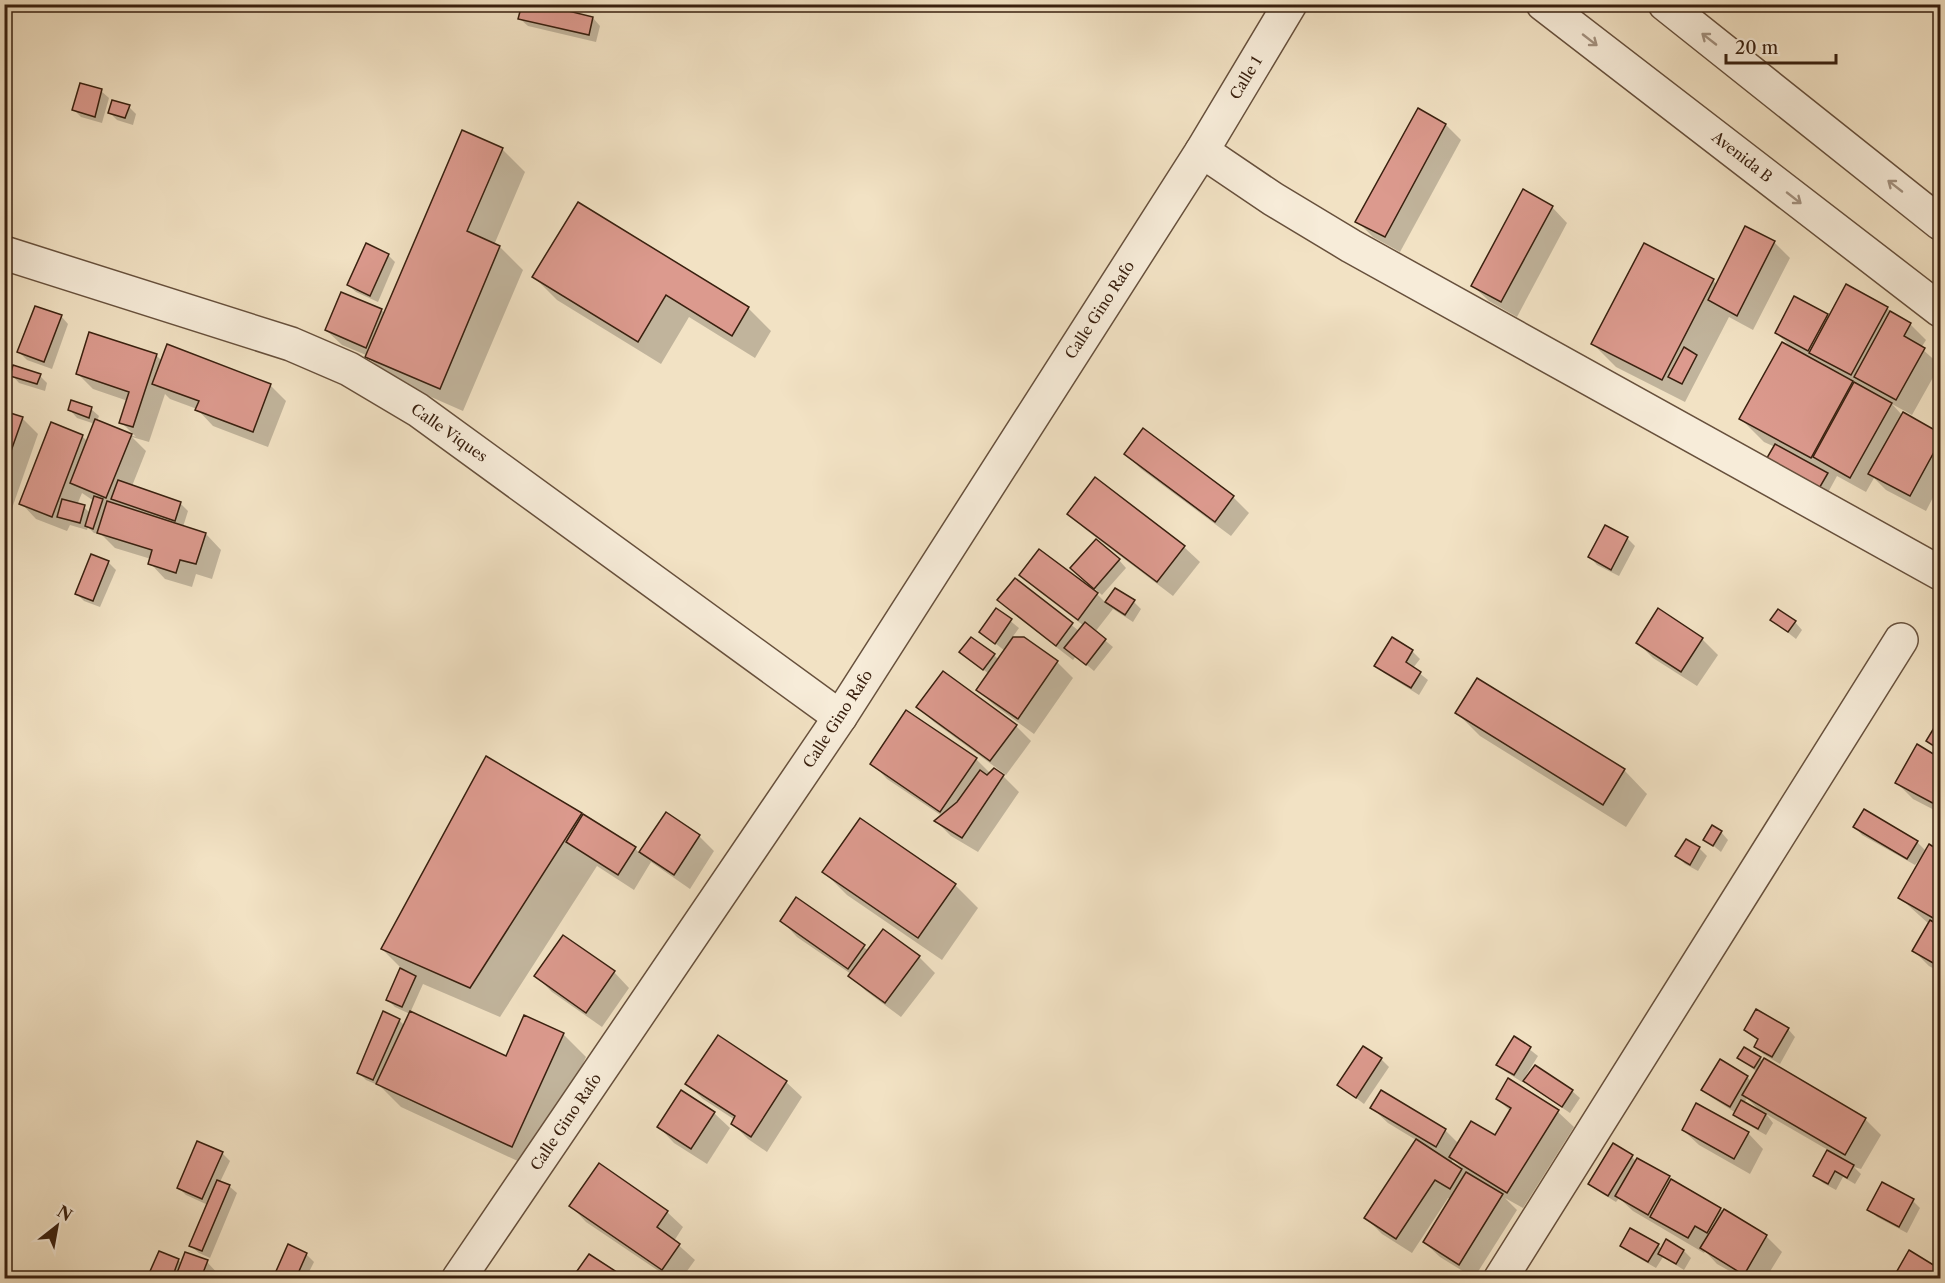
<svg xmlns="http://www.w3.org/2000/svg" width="1945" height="1283" font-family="'Libre Caslon Text',serif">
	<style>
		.shadow { fill: #0003; fill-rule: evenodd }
		.building { fill: #dc9a8e; stroke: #39200f; stroke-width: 1.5 }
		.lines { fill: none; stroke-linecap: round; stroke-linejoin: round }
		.minor-casing { stroke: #67503c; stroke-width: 36 }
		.minor { stroke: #f7ecd9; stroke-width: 33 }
		.oneway { stroke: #a2907e }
		.labels { text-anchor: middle; stroke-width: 6; stroke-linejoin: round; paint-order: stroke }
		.street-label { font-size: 15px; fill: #39200f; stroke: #f7ecd9 }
	</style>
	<rect width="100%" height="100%" fill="#f2e2c4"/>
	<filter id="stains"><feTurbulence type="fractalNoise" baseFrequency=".00333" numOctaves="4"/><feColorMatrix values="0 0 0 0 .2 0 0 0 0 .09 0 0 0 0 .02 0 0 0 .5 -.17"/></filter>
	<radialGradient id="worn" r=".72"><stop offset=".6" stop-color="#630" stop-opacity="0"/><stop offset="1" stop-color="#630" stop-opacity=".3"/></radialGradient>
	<!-- shadow -->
	<g class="shadow">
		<polygon points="593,18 600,26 596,42 528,26 520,19"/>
		<polygon points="101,91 109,98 102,123 81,117 74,110"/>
		<polygon points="129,107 136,114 133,125 117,120 109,112"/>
		<polygon points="1446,125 1461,140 1400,252 1373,237 1357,221"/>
		<polygon points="502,149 525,172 494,245 500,247 523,270 463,411 390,379 366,355 342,345 326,330 381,310 385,313"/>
		<polygon points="578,204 748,308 771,331 755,358 689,317 661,364 557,300 534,277"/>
		<polygon points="1552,207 1567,223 1517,317 1489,301 1473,286"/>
		<polygon points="1774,242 1790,258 1753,330 1729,317 1685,402 1616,367 1593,344 1713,280 1717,285"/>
		<polygon points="388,255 395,262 378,302 356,292 348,285"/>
		<polygon points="1887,308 1896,316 1910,324 1926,340 1921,348 1940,365 1912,415 1892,404 1902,415 1903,414 1940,434 1940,484 1926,511 1886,490 1874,478 1866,492 1837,476 1825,498 1775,447 1764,442 1741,419 1791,347 1776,333 1827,315 1829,317"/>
		<polygon points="61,316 68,324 52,369 27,360 19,352"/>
		<path d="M156,355L162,361L270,385L286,401L268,447L213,426L197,409L170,399L165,394L149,442L132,437L146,451L132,486L180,503L188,511L183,527L206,534L221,550L212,579L196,574L192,587L165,579L150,563L151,559L115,548L101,534L94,533L88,527L87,530L70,525L67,531L36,519L21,503L82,436L88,442L95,424L77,418L70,410L91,409L99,416L97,421L136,437L121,422L128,401L93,389L78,374ZM82,493L94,501L90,513L84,507L77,505Z"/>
		<polygon points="12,375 40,376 47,383 45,391 19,383"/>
		<polygon points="4,412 22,418 38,434 10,514 4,512"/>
		<polygon points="1143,430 1233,497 1249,513 1231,536 1141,469 1126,454"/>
		<polygon points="1069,514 1184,547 1200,562 1173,596 1085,529"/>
		<polygon points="1627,538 1635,546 1619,576 1597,565 1590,557"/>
		<polygon points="1119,560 1126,568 1102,595 1079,575"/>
		<polygon points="108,562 116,570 100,607 84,601 76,593"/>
		<polygon points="1021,575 1097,594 1106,603 1115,590 1134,602 1141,609 1133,622 1113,609 1095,632 1113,647 1094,671 1076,656 1073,660 1015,615 999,600 1015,580 1079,631 1084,626 1037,590"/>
		<polygon points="997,610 1019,628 1011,639 1023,638 1057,662 1073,678 1034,734 994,705 978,690 989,674 961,652 994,655 999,660 1005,651 981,632"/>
		<polygon points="1772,620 1795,622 1802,630 1796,639"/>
		<polygon points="1393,639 1412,651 1420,659 1413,668 1428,680 1419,695 1384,673 1376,666"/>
		<polygon points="1702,639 1718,655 1697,686 1653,658 1638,643"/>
		<polygon points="918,707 1016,726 1031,741 1006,775 934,722"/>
		<polygon points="1457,713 1624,770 1647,794 1626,827 1480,736"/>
		<polygon points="1940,720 1940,754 1928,741"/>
		<polygon points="1917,746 1940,759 1940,813 1913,799 1897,783"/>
		<polygon points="976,759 990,773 1000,773 1019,792 978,852 951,836 936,821 942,816 887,779 872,763"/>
		<polygon points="581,814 635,848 640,854 666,814 699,836 714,851 690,889 651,862 634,890 597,866 500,1017 423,984 410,1013 507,1058 563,1034 586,1057 535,1169 401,1107 380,1086 366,1080 358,1072 399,1020 405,1026 410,1014 395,1007 388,1000 406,973 382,949"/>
		<polygon points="1855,827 1917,842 1926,851 1929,847 1940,853 1940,972 1929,966 1914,951 1929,924 1900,898 1921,861 1919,860 1915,865 1862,835"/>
		<polygon points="1721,832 1728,840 1721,852 1705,839"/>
		<polygon points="1686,841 1699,848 1707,856 1698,871 1685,864 1677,856"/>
		<polygon points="824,872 955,885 978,908 942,960 847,895"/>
		<polygon points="797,899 869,951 883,931 919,957 935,973 901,1017 866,991 850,976 851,974 797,937 782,921"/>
		<polygon points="614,972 629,988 602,1027 552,992 536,976"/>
		<polygon points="1788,1029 1795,1037 1780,1064 1763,1054 1756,1047 1759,1041 1745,1030"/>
		<polygon points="718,1037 786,1082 802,1097 767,1152 748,1139 733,1124 735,1120 703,1099 687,1084"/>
		<polygon points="1515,1038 1538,1056 1522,1082 1506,1072 1498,1065"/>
		<path d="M1739,1058H1760L1763,1062L1764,1060L1865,1119L1881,1135L1861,1169L1854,1167L1861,1174L1855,1184L1843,1177L1836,1190L1823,1183L1815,1176L1828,1150L1766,1114L1773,1123L1766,1135L1743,1122L1735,1115L1736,1113L1711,1097L1703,1090L1747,1077L1752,1082L1757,1072ZM1747,1098L1760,1111L1744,1103Z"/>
		<polygon points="1381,1059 1389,1067 1364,1104 1339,1085"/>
		<polygon points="1535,1067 1572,1091 1580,1098 1570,1113 1533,1088 1525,1081"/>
		<path d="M1508,1080L1558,1112L1574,1127L1523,1208L1505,1198L1517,1210L1474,1278L1440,1257L1424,1242L1451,1199L1448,1198L1412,1253L1382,1234L1366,1218L1416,1140L1388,1123L1372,1108L1382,1092L1445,1130L1459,1144L1495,1137L1511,1112L1497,1098ZM1453,1159L1463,1169L1462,1170L1451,1163Z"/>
		<polygon points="714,1113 730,1128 707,1164 674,1143 659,1127"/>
		<polygon points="1683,1130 1748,1133 1763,1149 1750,1174 1699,1145"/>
		<polygon points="222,1153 230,1161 220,1182 229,1186 237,1193 210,1258 199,1253 191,1246 208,1205 186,1195 179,1188"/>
		<polygon points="1632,1157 1637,1162 1669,1177 1674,1182 1766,1236 1782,1252 1766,1278 1742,1278 1717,1264 1705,1251 1704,1253 1633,1211 1619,1198 1616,1202 1598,1191 1590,1184"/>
		<polygon points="1913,1201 1920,1208 1907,1233 1877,1217 1869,1209"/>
		<polygon points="571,1206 667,1212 683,1227 674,1241 695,1260 682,1278 669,1278 586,1222"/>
		<polygon points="1658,1245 1662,1250 1684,1251 1691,1258 1684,1270 1663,1257 1656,1268 1630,1253 1622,1246"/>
		<polygon points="289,1246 306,1254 314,1262 306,1278 275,1278"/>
		<polygon points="1910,1252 1940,1271 1940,1278 1894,1278"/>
		<polygon points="159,1253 179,1261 182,1264 186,1254 207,1262 222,1278 149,1278"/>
		<polygon points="590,1256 623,1278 574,1278"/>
	</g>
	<!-- building -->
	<g class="building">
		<polygon points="522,4 540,4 593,17 589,35 518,19"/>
		<polygon points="80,83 102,89 95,117 72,110"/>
		<polygon points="112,100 130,105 125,118 108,113"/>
		<polygon points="1418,108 1446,124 1385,237 1355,222"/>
		<polygon points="462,130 503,148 467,231 500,246 440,389 365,357"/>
		<polygon points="1523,189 1553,206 1501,302 1471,286"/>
		<polygon points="578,202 749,307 732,336 666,295 638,342 532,277"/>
		<polygon points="1745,226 1775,241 1737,316 1708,300"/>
		<polygon points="366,243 389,254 370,296 347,285"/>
		<polygon points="1644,243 1714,279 1662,380 1591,344"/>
		<polygon points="1846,284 1888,307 1851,375 1809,353"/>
		<polygon points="341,292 382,309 366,348 325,330"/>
		<polygon points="1794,296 1828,314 1808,351 1775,333"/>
		<polygon points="35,306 62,315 44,362 17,352"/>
		<polygon points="1890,311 1911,323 1904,336 1925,348 1896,400 1854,377"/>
		<polygon points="89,332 157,354 133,427 119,423 129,392 76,374"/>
		<polygon points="1782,342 1853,381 1811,458 1739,419"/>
		<polygon points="167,344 271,384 253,432 195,410 199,401 152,384"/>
		<polygon points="1684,347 1697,355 1682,384 1668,377"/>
		<polygon points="13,365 41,374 37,384 10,376"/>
		<polygon points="1854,382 1892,403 1850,478 1813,457"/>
		<polygon points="71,400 92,407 89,418 68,410"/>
		<polygon points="4,411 23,417 4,471"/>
		<polygon points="1903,412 1940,433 1940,441 1910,496 1868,474"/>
		<polygon points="95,419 132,434 106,498 70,483"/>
		<polygon points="51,422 83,435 52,517 19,504"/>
		<polygon points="1143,428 1234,496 1215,522 1124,454"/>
		<polygon points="1775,444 1828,473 1817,492 1764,463"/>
		<polygon points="1095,477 1185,546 1157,582 1067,514"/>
		<polygon points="118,480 181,502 175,521 111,499"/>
		<polygon points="94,496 103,499 93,529 85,526"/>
		<polygon points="62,499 85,505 80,523 57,517"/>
		<polygon points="107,501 206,533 196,564 180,560 176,573 148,564 152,550 97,533"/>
		<polygon points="1605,525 1628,537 1611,570 1588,557"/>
		<polygon points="1096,539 1120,559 1094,589 1070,568"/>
		<polygon points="1039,549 1098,593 1078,620 1019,575"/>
		<polygon points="91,554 109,561 93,601 75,594"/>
		<polygon points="1015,578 1073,623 1056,646 997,600"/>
		<polygon points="1115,588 1135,600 1125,615 1105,602"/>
		<polygon points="996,608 1012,619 995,644 979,632"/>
		<polygon points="1658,608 1703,638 1681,672 1636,643"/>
		<polygon points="1778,609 1796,621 1788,632 1770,620"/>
		<polygon points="1085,622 1106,639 1086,665 1064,648"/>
		<polygon points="971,637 995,654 983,670 959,652"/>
		<polygon points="1013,637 1024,637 1058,661 1018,719 976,690"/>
		<polygon points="1392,637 1413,650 1406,662 1421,672 1411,688 1374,666"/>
		<polygon points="943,671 1017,725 990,761 916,707"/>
		<polygon points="1477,678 1625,769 1603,805 1455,713"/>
		<polygon points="906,710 977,758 940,812 870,764"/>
		<polygon points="1940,718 1940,750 1926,741"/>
		<polygon points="1917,744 1940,758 1940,807 1895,783"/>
		<polygon points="486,756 582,813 470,988 381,949"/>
		<polygon points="994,768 1004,775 962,838 934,821 957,802 980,770 987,775"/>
		<polygon points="1864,809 1918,841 1907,859 1853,827"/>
		<polygon points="666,812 700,835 674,875 639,852"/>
		<polygon points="583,814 636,847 618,875 566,842"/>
		<polygon points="860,818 956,884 918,938 822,872"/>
		<polygon points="1712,825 1722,831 1713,846 1703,840"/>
		<polygon points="1686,839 1700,847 1690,865 1675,856"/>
		<polygon points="1929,844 1940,851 1940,922 1898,898"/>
		<polygon points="796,897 865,945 848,969 780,921"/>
		<polygon points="1930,920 1940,926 1940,967 1912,951"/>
		<polygon points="883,929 920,956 885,1003 848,976"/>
		<polygon points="563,935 615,971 586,1013 534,976"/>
		<polygon points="400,968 416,976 402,1007 386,1000"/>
		<polygon points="1756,1009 1789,1028 1772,1057 1754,1047 1758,1039 1744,1030"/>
		<polygon points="383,1011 400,1019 373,1080 357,1073"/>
		<polygon points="410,1011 506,1056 524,1015 564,1033 512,1147 376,1084"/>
		<polygon points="718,1035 787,1081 751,1137 731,1124 735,1116 685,1084"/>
		<polygon points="1514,1036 1531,1047 1514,1075 1496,1065"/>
		<polygon points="1363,1046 1382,1058 1356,1098 1337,1085"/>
		<polygon points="1744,1047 1761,1057 1754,1068 1737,1058"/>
		<polygon points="1764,1058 1866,1118 1845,1155 1742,1095"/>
		<polygon points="1720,1059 1748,1076 1730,1107 1701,1090"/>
		<polygon points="1535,1065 1573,1090 1562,1107 1523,1081"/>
		<polygon points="1508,1078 1559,1110 1507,1193 1449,1157 1471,1121 1495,1135 1511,1108 1496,1099"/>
		<polygon points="681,1090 715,1112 691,1149 657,1127"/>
		<polygon points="1381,1090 1446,1129 1436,1147 1370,1108"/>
		<polygon points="1741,1100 1766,1114 1758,1129 1733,1115"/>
		<polygon points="1696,1103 1749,1132 1734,1159 1682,1130"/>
		<polygon points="1416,1139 1462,1169 1450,1189 1435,1180 1396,1239 1364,1218"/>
		<polygon points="197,1141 223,1152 202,1199 177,1188"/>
		<polygon points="1613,1143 1633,1155 1608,1196 1588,1184"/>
		<polygon points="1827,1150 1854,1165 1847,1178 1835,1171 1828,1184 1813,1176"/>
		<polygon points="1637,1158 1670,1176 1648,1215 1615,1196"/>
		<polygon points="599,1163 668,1211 657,1227 680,1244 662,1270 569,1206"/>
		<polygon points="1466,1172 1503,1194 1459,1265 1423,1242"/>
		<polygon points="1671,1179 1721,1208 1707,1233 1695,1226 1688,1238 1650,1217"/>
		<polygon points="217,1180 230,1185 202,1251 189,1246"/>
		<polygon points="1882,1182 1914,1199 1899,1227 1867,1210"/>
		<polygon points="1724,1209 1767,1235 1744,1275 1700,1248"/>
		<polygon points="1630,1228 1659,1244 1648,1262 1620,1246"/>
		<polygon points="1666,1239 1684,1250 1676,1264 1658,1254"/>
		<polygon points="288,1244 307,1253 296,1278 273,1278"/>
		<polygon points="1909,1250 1940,1269 1940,1278 1893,1278"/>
		<polygon points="159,1251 179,1259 172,1278 147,1278"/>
		<polygon points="185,1252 208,1260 201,1278 175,1278"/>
		<polygon points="589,1254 626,1278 572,1278"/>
		<polygon points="1557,1272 1567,1278 1553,1278"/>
	</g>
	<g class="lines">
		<defs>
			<g id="minor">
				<polyline points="1543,4 1940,310"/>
				<polyline points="1665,4 1940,223"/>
				<polyline points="1202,151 1273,199 1351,246 1940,573"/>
				<polyline points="4,253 291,344 349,369 418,410 840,717"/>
				<polyline points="459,1278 840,717 1202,151 1290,4"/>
				<polyline points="1501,1278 1901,640"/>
			</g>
		</defs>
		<!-- minor casing -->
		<use href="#minor" class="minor-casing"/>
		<!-- minor -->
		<use href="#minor" class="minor"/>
	</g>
	<!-- one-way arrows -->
	<defs><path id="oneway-shaft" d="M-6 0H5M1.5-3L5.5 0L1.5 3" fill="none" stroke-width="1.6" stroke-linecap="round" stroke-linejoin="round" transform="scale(1.5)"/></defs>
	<g class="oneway">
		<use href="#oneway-shaft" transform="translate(1709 39) rotate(-142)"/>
		<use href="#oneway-shaft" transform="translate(1590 40) rotate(38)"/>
		<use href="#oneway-shaft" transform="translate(1895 186) rotate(-142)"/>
		<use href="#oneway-shaft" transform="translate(1794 198) rotate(38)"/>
	</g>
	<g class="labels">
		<!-- street labels -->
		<g class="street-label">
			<text transform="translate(1246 78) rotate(-59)" y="5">Calle 1</text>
			<text transform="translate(1742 157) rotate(38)" y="5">Avenida B</text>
			<text transform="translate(1100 310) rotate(-57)" y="5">Calle Gino Rafo</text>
			<text transform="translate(449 433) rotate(35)" y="5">Calle Viques</text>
			<text transform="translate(838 719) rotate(-57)" y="5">Calle Gino Rafo</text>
			<text transform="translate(566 1122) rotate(-56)" y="5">Calle Gino Rafo</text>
		</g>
	</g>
	<!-- margin -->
	<rect width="1945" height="1283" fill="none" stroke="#f2e2c4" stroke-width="24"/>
	<rect x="6" y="6" width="1933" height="1271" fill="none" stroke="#39200f" stroke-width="3"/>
	<rect x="12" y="12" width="1921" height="1259" fill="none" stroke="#39200f" stroke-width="1.5"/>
	<!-- north arrow -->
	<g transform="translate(57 1226) rotate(31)" stroke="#f7ecd9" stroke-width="4.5" paint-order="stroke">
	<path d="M0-4.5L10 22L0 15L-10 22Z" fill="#39200f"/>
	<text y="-9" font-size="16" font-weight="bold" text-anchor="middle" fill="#39200f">N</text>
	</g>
	<!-- scale -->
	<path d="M1726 54v9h110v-9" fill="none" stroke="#39200f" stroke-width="3"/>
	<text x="1735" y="54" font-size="18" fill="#39200f" stroke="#f7ecd9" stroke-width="4.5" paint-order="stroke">20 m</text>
	<rect width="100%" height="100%" filter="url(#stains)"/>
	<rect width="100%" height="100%" fill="url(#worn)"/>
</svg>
